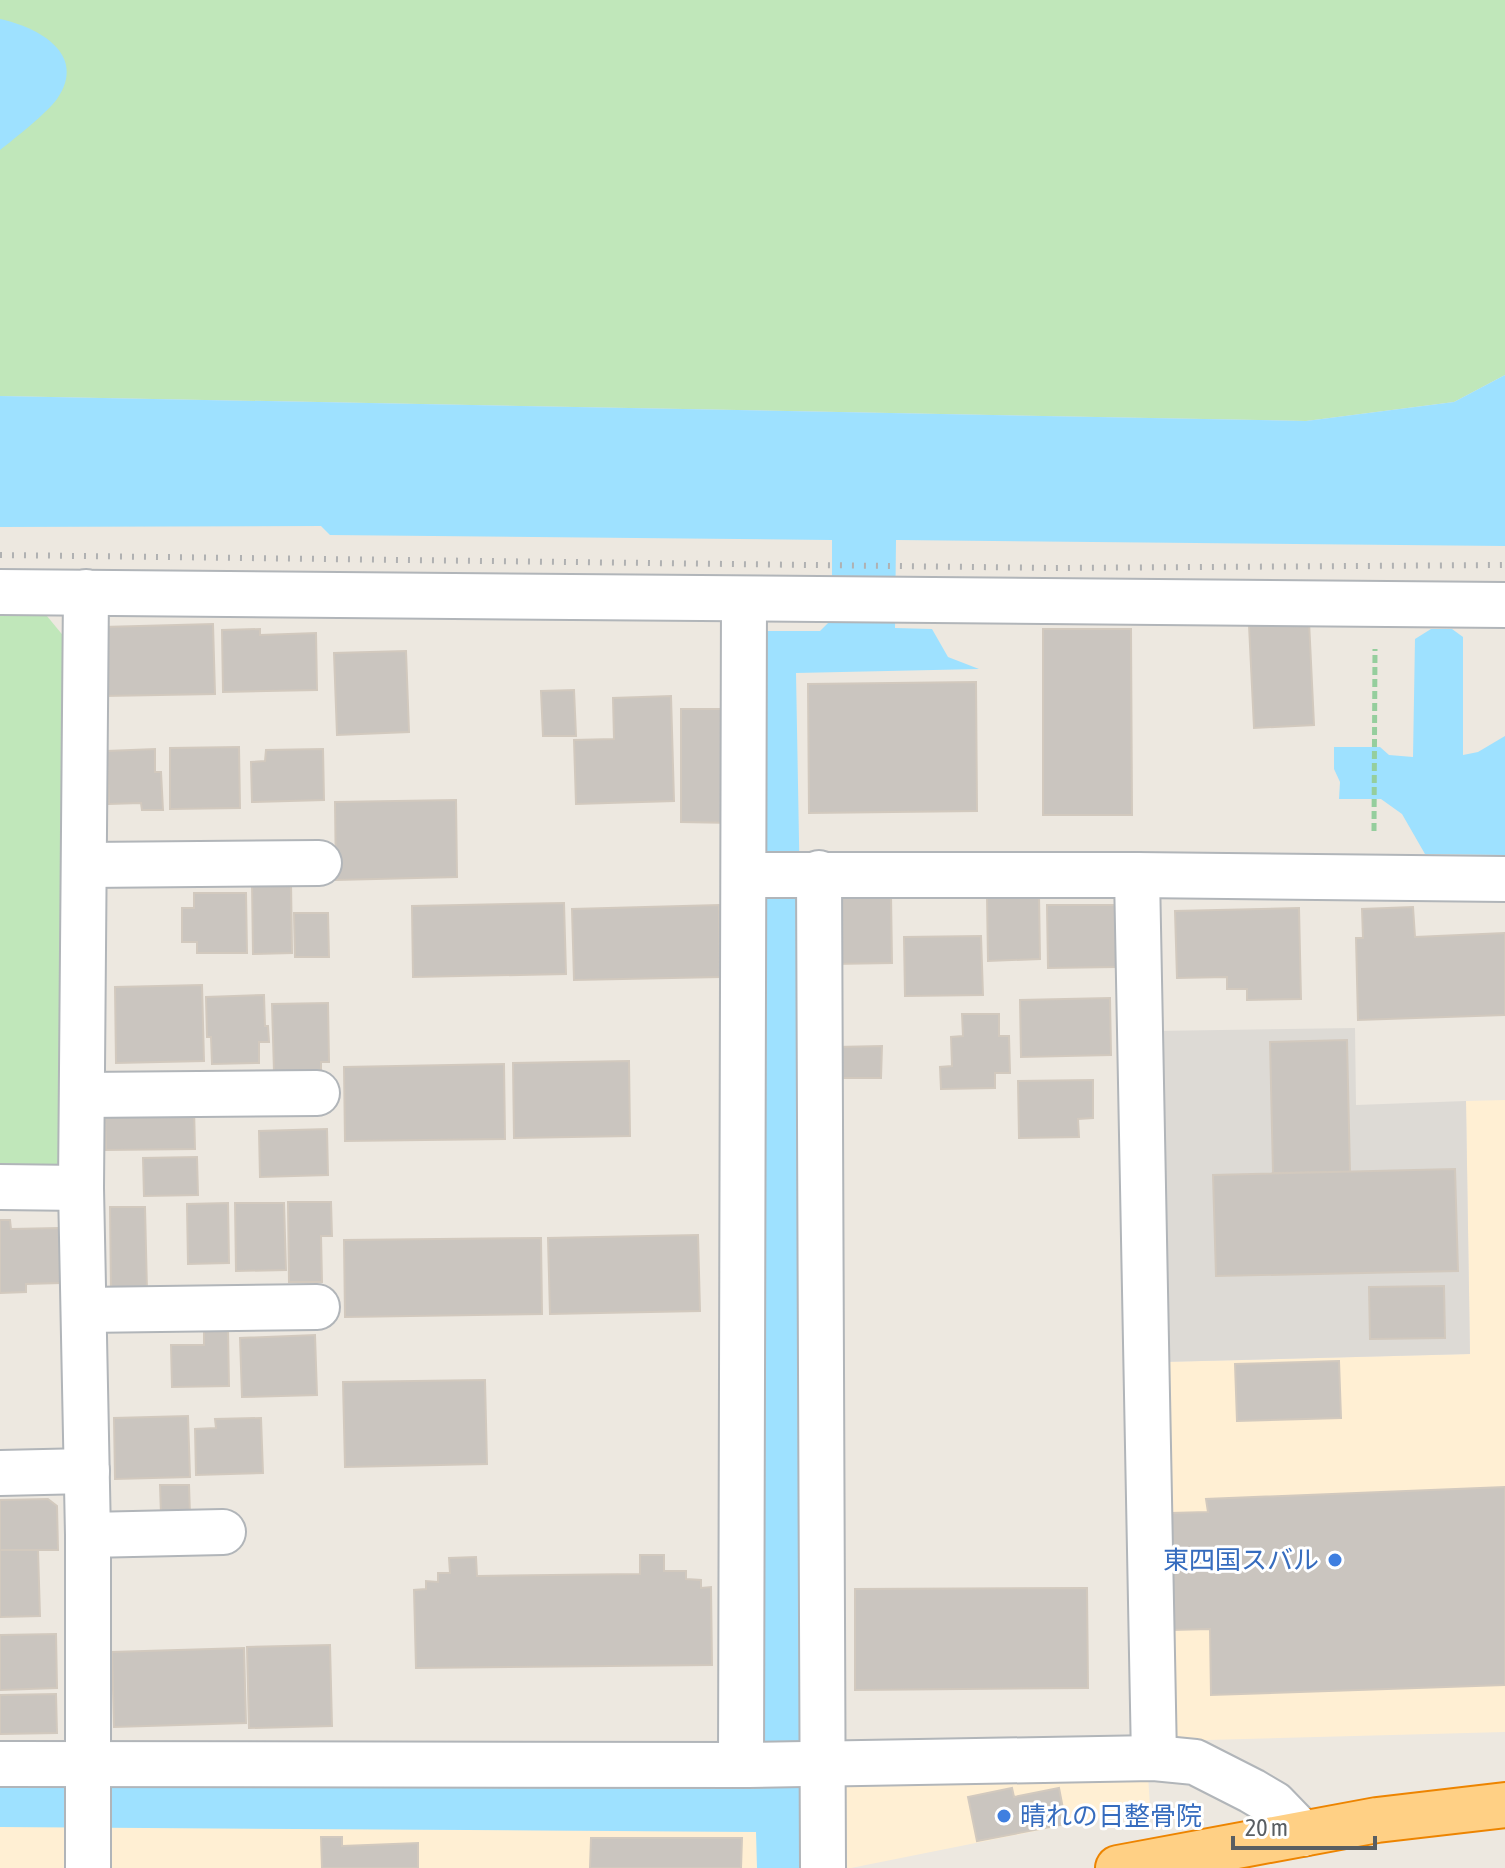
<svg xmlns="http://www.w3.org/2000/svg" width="1505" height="1868" font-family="'Asap Condensed','Noto Sans JP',sans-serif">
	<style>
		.commercial { fill: #ffefd3 }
		.industrial { fill: #dddad5 }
		.green { fill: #c0e7ba }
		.water { fill: #9ee1ff }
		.building { fill: #cac5bf; stroke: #d2c9be; stroke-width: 2 }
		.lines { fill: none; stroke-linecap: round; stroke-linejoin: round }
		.minor-casing { stroke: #b1b5b9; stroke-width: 48 }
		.highway-casing { stroke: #ed8400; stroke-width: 48 }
		.path { stroke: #95ce9d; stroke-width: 5; stroke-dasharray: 8 4; stroke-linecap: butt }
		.minor { stroke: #fff; stroke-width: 44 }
		.highway { stroke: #ffd085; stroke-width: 44 }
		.rail { stroke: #b0b1b2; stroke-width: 6; stroke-dasharray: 2 10; stroke-linecap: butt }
		.shop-dot { fill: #3f7fe0; stroke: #fff; stroke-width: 3 }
		.labels { text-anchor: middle; stroke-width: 6; stroke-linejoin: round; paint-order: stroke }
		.shop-label { font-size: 26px; fill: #366cbe; stroke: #fff; text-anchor: end }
	</style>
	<rect width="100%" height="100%" fill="#ede8e0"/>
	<!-- commercial -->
	<g class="commercial">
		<polygon points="1505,1100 1505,1732 1171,1741 1162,1362 1470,1354 1466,1101"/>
		<polygon points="1148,1774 1150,1808 851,1868 833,1868 830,1782"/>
		<rect x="0" y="1827" width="66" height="41"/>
		<polygon points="104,1827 757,1832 757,1868 103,1868"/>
	</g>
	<!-- industrial -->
	<polygon class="industrial" points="1355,1028 1356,1105 1466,1101 1470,1354 1162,1362 1153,1031"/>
	<!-- green -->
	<g class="green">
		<polygon points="0,0 1505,0 1505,375 1454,402 1306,421 0,396"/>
		<polygon points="0,609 42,610 70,644 71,1172 0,1172"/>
	</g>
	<!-- water -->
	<g class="water">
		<path d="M0,19C38,27 88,54 57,99C47,113 14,139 0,150Z"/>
		<polygon points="1505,375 1505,546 896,540 895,628 932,629 948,657 979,669 796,673 816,1790 807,1868 757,1868 756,1832 0,1827 0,1784 754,1789 753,631 820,631 832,619 832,540 330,535 321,526 0,527 0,396 1306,421 1454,402"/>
		<polygon points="1431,629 1452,629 1463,637 1463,755 1478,752 1505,736 1505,855 1425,854 1402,814 1381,799 1339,799 1340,782 1334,769 1334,747 1380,747 1389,755 1413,757 1415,639"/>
	</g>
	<!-- building -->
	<g class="building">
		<polygon points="1309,621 1314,725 1254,728 1249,625"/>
		<polygon points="213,624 215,694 105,696 103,627"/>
		<polygon points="260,629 260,635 316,633 317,690 223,692 222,630"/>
		<polygon points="1043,629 1131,629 1132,815 1043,815"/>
		<polygon points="406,651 409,732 337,735 334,653"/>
		<polygon points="976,682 977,811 809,813 808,684"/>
		<polygon points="574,690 576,736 543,736 541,691"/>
		<polygon points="671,696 674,801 576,804 574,740 614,739 613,698"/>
		<polygon points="681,709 734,709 733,823 681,822"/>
		<polygon points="239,747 240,808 170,809 170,748"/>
		<polygon points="155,749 155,772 161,772 163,810 142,810 141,803 109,804 107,751"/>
		<polygon points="323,749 324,800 252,802 251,762 265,761 266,750"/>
		<polygon points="456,800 457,877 336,880 335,802"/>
		<polygon points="291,881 292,953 253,954 252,882"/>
		<polygon points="194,893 246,893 247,953 197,953 197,942 182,942 182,908 194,908"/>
		<polygon points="891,895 892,963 833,964 831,896"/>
		<polygon points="1039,895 1040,959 988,961 987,896"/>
		<polygon points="564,903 566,974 413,977 412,906"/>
		<polygon points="719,905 720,977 574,980 572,909"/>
		<polygon points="1047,905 1115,905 1116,967 1048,968"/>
		<polygon points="1413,907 1415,937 1505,933 1505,1015 1358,1020 1356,938 1363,938 1362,909"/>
		<polygon points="1299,908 1301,999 1247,1000 1247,989 1227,989 1227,977 1177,978 1175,911"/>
		<polygon points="294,913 328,913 329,957 295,957"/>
		<polygon points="981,936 983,995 905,996 904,937"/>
		<polygon points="202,985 204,1061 116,1063 115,987"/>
		<polygon points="264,995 265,1026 268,1026 269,1042 259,1042 259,1063 212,1064 211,1037 207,1037 206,997"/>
		<polygon points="1110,998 1111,1055 1021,1057 1020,1000"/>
		<polygon points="328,1003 329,1062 321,1062 321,1070 274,1072 272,1004"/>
		<polygon points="962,1014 999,1014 999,1036 1009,1036 1010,1073 995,1073 995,1088 941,1089 940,1067 952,1066 951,1037 963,1036"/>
		<polygon points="1347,1040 1350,1172 1273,1173 1270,1042"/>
		<polygon points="882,1046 881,1078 835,1078 836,1047"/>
		<polygon points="629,1061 630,1136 514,1138 513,1063"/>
		<polygon points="504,1064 505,1139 345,1141 344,1067"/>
		<polygon points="1093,1080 1093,1118 1078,1119 1079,1137 1019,1138 1018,1081"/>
		<polygon points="194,1107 195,1149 106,1150 105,1115"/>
		<polygon points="327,1129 328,1175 260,1177 259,1131"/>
		<polygon points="197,1157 198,1195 144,1196 143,1158"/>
		<polygon points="1455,1169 1458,1271 1216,1276 1213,1175"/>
		<polygon points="288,1202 331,1202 332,1236 321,1236 322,1282 289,1282"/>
		<polygon points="228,1203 229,1263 188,1264 187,1204"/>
		<polygon points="235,1203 284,1203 286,1270 236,1271"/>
		<polygon points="110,1207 145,1207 147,1291 111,1292"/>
		<polygon points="0,1220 10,1220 11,1229 59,1228 60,1283 26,1284 26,1292 0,1293"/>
		<polygon points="698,1235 700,1311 550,1314 548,1238"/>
		<polygon points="541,1238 542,1314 345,1317 344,1240"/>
		<polygon points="1444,1286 1445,1338 1370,1339 1369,1287"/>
		<polygon points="204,1329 228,1329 229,1386 172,1387 171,1345 204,1345"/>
		<polygon points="315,1335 317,1395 242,1397 240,1338"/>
		<polygon points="1339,1361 1341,1418 1237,1421 1235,1364"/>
		<polygon points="485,1380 487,1464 345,1467 343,1382"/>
		<polygon points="188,1416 190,1477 115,1479 114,1418"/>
		<polygon points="261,1418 263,1473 196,1475 195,1429 216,1428 215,1419"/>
		<polygon points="160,1485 189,1485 190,1515 161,1515"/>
		<polygon points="1505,1487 1505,1685 1211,1695 1210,1629 1172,1630 1171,1513 1208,1512 1206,1499"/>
		<polygon points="48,1499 57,1506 58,1550 0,1550 0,1500"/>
		<polygon points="0,1550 38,1550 40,1616 0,1617"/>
		<polygon points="640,1555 664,1555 664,1571 686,1571 686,1579 701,1580 701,1588 711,1587 712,1665 416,1668 414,1590 426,1589 426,1581 438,1582 438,1573 450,1573 449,1558 476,1557 477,1576 640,1574"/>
		<polygon points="1087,1588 1088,1688 855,1690 855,1589"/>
		<polygon points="56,1634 57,1688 0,1690 0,1635"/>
		<polygon points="330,1645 332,1726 249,1728 247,1647"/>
		<polygon points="244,1648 246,1723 114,1727 112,1652"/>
		<polygon points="56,1694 57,1733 0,1734 0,1695"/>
		<polygon points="1012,1788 1014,1797 1059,1788 1066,1824 977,1841 968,1797"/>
		<polygon points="321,1837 342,1837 342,1846 418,1843 418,1868 322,1868"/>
		<polygon points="591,1838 742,1838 741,1868 590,1868"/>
	</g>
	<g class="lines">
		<defs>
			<g id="minor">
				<polyline points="0,592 1505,605"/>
				<polyline points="86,592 81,1188 88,1535 88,1868"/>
				<polyline points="86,865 319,863"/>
				<polyline points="819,873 823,1868"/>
				<polyline points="744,875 1137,875 1505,879"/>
				<polyline points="1137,875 1154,1758"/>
				<polyline points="83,1095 317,1093"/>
				<polyline points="0,1187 81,1188"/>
				<polyline points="84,1310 317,1307"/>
				<polyline points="0,1473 87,1471"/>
				<polyline points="88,1535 223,1532"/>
				<polyline points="0,1764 749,1765 1154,1758 1195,1762 1252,1791 1274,1804 1303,1834"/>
				<polyline points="741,1765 744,599"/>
			</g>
			<polyline id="highway" points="1118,1868 1377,1820 1505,1805"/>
		</defs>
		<!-- minor casing -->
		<use href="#minor" class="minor-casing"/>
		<!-- highway casing -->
		<use href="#highway" class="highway-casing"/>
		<!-- path -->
		<polyline class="path" points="1374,831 1375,649"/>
		<!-- minor -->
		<use href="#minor" class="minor"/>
		<!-- highway -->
		<use href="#highway" class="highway"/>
		<!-- rail -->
		<polyline class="rail" points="0,555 1055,568 1505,565"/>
	</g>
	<!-- markers -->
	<g class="shop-dot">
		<circle cx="1335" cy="1560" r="8"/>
		<circle cx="1004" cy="1816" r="8"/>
	</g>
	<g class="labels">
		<!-- shop labels -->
		<g class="shop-label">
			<text x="1319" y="1569">東四国スバル</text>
			<text x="1020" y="1825" text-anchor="start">晴れの日整骨院</text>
		</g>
	</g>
	<!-- scale -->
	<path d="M1233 1836v12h142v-12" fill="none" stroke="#595e62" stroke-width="4"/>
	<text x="1245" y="1836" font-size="24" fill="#595e62" stroke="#ffffff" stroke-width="6" paint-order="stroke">20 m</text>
</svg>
